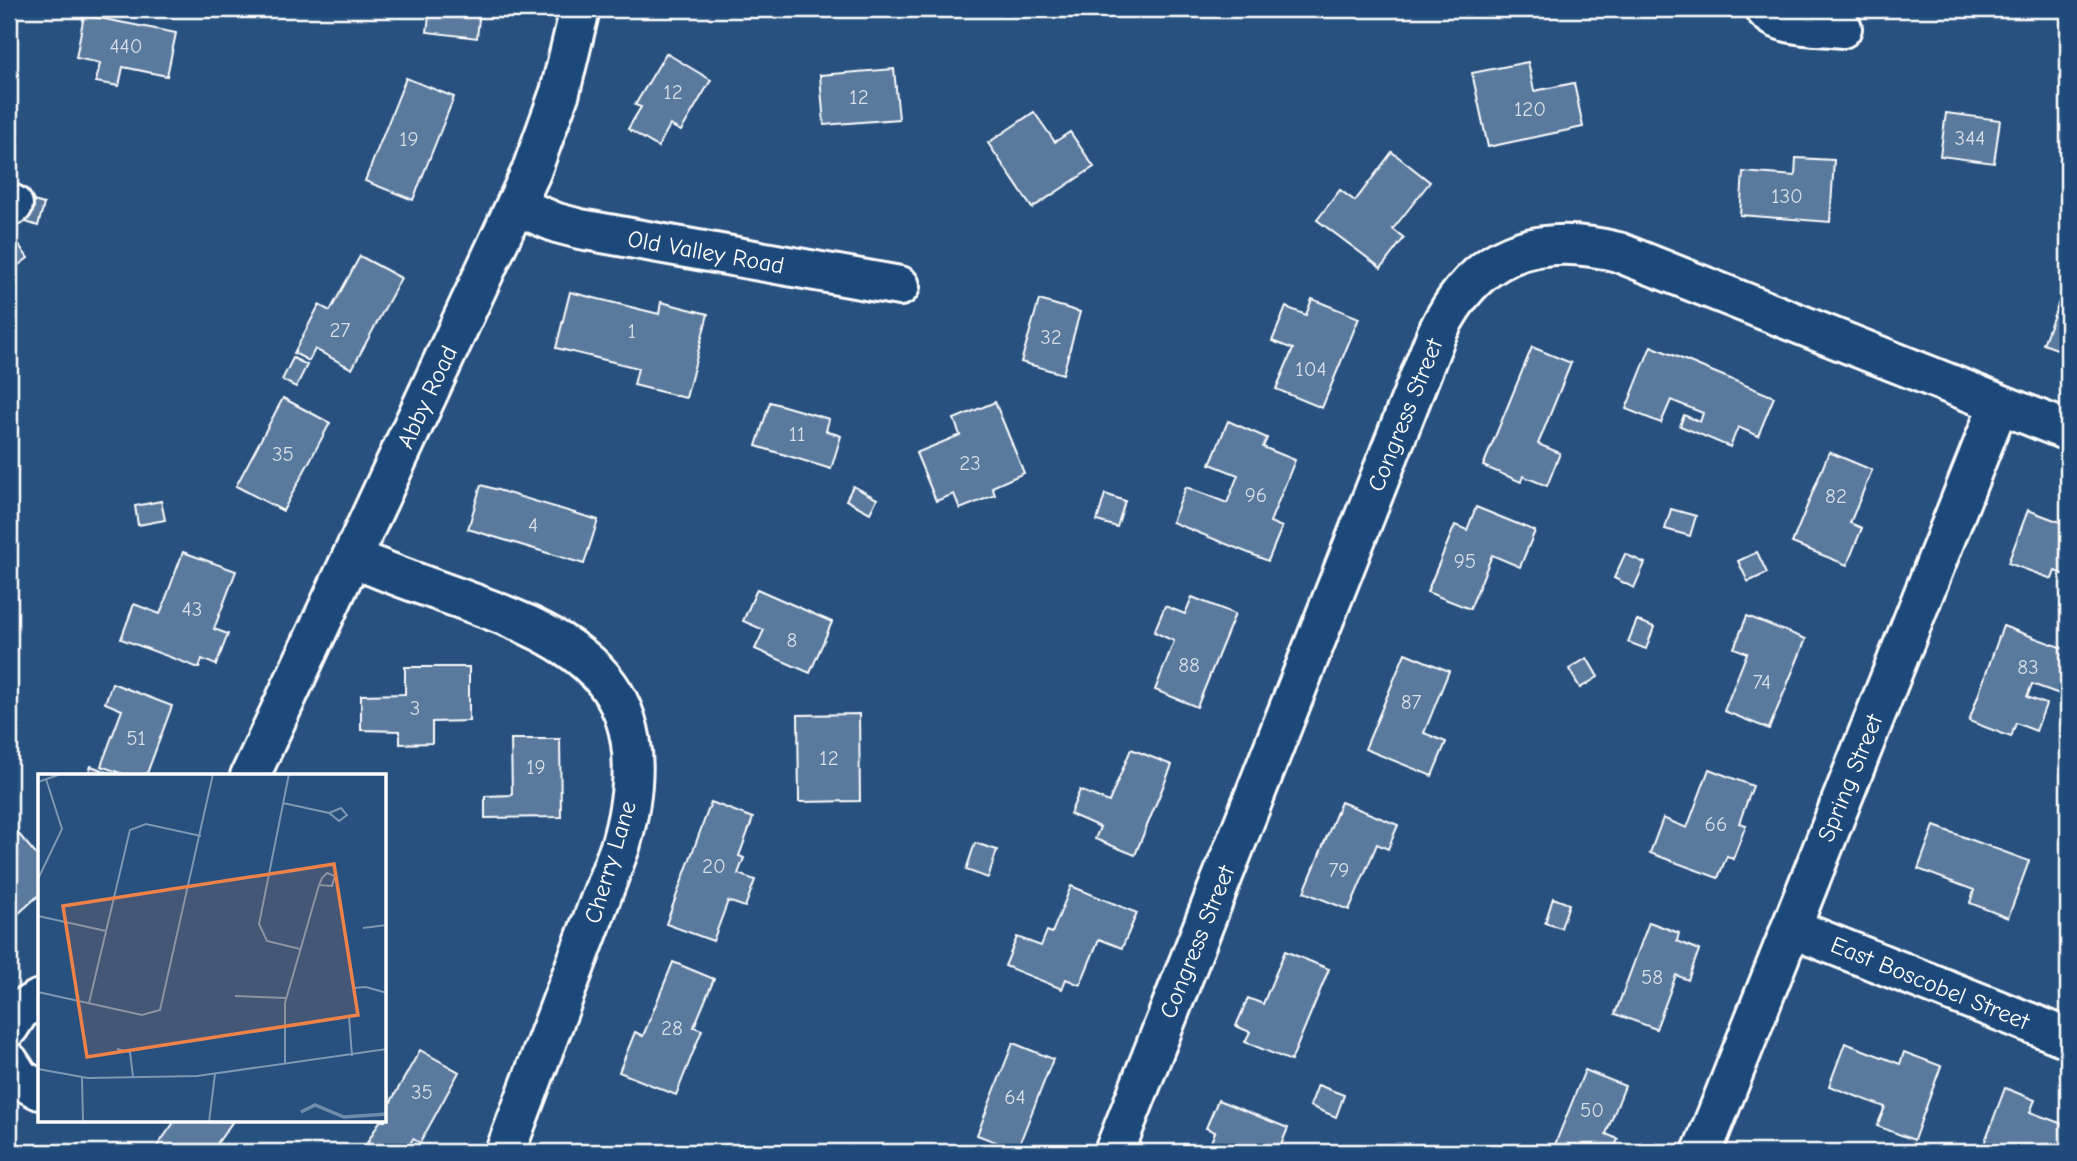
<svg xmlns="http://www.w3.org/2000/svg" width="2077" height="1161" font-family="'Comic Neue',sans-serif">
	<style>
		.building { fill: #5a7a9d; stroke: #fff; stroke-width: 2 }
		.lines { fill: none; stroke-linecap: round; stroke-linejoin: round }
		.minor-casing { stroke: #fff; stroke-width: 44 }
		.minor { stroke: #1f4a7a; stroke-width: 38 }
		.labels { text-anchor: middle; stroke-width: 5; stroke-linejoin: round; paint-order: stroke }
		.number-label { font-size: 21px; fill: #d6dee6 }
		.street-label { font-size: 24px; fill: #fff; stroke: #1f4a7a }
		.inset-river { fill: none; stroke: #718dab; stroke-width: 3.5 }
		.inset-road { fill: none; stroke: #7e97b2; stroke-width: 2 }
		.view { fill: #ee8249; fill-opacity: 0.15; stroke: #ee8249; stroke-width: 3.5 }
		.inset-edge { fill: none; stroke: #fff; stroke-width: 3.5 }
	</style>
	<rect width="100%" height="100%" fill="#28517f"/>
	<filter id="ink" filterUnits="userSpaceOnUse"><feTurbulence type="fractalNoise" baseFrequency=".0143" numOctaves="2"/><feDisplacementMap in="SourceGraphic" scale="14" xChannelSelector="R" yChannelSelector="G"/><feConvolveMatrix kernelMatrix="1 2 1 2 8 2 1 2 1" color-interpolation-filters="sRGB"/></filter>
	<g filter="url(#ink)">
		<!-- building -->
		<g class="building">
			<polygon points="430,9 480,9 477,38 427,32"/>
			<polygon points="84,15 176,33 167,76 123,67 119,86 96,82 100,63 76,58"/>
			<polygon points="666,53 711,80 681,131 670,125 658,147 628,129 641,107 635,105"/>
			<polygon points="1528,62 1534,91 1574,83 1583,127 1488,147 1472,73"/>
			<polygon points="894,69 899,119 824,125 820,75"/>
			<polygon points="406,78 454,97 413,200 365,181"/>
			<polygon points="1034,112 1055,142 1070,132 1094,167 1032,208 988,143"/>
			<polygon points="1946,113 2000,120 1994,163 1940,156"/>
			<polygon points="1392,152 1430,182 1393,229 1404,238 1381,268 1317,220 1340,190 1355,201"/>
			<polygon points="1796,158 1834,160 1830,222 1740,215 1743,172 1795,176"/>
			<polygon points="23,198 44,204 38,226 17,219"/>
			<polygon points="9,231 28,258 9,272"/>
			<polygon points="360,256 401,278 352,369 315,349 309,361 294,353 319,305 330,311"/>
			<polygon points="570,292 659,314 661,302 708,314 686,398 634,385 638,368 556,348"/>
			<polygon points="1312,299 1359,318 1322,408 1276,389 1293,349 1272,341 1286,307 1306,315"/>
			<polygon points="2060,299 2067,302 2068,299 2068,353 2043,344"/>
			<polygon points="1039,300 1080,312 1063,374 1021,362"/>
			<polygon points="1651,346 1774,397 1758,436 1738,427 1730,447 1680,426 1684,415 1700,422 1703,413 1671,400 1661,423 1626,409"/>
			<polygon points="1532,347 1571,363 1538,444 1560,453 1547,486 1523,476 1521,482 1483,466"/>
			<polygon points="293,358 307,365 296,387 282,380"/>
			<polygon points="283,398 330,423 283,511 236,486"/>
			<polygon points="770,402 829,419 826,431 841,436 831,469 756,446"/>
			<polygon points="995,402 1024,473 992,487 995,495 960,509 954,494 936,501 916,453 960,435 954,419"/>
			<polygon points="1228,421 1267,438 1263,447 1295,460 1270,522 1282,527 1268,561 1172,522 1186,487 1227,503 1238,475 1210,464"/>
			<polygon points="1829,452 1872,470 1850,523 1862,528 1847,565 1792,543"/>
			<polygon points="481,485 598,520 584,564 468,529"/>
			<polygon points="853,486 877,499 870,513 846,500"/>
			<polygon points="1105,494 1125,501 1117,527 1097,521"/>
			<polygon points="161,501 165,520 138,525 135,506"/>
			<polygon points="1476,507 1535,531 1520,567 1492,555 1470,609 1427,592 1455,525 1467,530"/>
			<polygon points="1671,509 1696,516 1690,536 1665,529"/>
			<polygon points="2028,510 2068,525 2068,576 2055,571 2052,579 2008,563"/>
			<polygon points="183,552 236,571 214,629 228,634 216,665 202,659 199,668 121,639 134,604 160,614"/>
			<polygon points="1757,552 1767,573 1748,582 1738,561"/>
			<polygon points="1625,554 1645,563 1634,588 1614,578"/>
			<polygon points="757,589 832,622 810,673 755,649 764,630 743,621"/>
			<polygon points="1192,597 1235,614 1197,707 1155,690 1174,641 1154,632 1165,606 1185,614"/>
			<polygon points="1747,616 1806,639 1769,729 1724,711 1747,653 1734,648"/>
			<polygon points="1637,620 1654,627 1646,649 1628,642"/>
			<polygon points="2003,626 2068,650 2068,697 2032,684 2027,697 2046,704 2036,731 2016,723 2011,737 1969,721"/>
			<polygon points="1405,653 1449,671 1424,733 1446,742 1432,776 1365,749"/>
			<polygon points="1587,658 1598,677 1580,688 1569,669"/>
			<polygon points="405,667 469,667 469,721 432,722 432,743 400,744 400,731 361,730 361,695 405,694"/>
			<polygon points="112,683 172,706 146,776 128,776 101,766 122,710 105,703"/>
			<polygon points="859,714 860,801 799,802 798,715"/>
			<polygon points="511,739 560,739 561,817 485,818 485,796 512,795"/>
			<polygon points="1131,749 1172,765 1135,855 1095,839 1100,827 1070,814 1080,790 1109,802"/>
			<polygon points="91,766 118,776 87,776"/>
			<polygon points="1709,769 1753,786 1739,823 1746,825 1733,859 1727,856 1718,878 1650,853 1663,818 1687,828"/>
			<polygon points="711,802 753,818 739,856 744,858 738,874 755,880 745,907 728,901 713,941 666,924"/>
			<polygon points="1341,802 1398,825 1388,849 1377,844 1349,910 1304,892"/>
			<polygon points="1934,826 2029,861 2008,918 1970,903 1974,890 1918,869"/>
			<polygon points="17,832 40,859 40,894 9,922 9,839"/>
			<polygon points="975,843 997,850 988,878 966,870"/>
			<polygon points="1071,886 1137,913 1122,948 1099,939 1080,985 1066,979 1062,989 1005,966 1017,937 1041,946 1047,931 1052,933"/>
			<polygon points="1553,898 1569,904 1561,928 1545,923"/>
			<polygon points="1649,922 1679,933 1677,941 1699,950 1688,980 1676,975 1656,1029 1615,1014"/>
			<polygon points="1285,951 1329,969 1291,1061 1245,1042 1250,1032 1236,1026 1248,998 1263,1004"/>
			<polygon points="673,962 714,979 694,1027 702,1030 676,1095 619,1072 635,1032 643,1036"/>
			<polygon points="1013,1043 1053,1059 1017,1150 977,1135"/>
			<polygon points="1845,1043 1900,1064 1904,1052 1941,1066 1914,1140 1877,1126 1885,1107 1829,1086"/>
			<polygon points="420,1050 459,1072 420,1143 413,1139 406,1152 383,1152 367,1143 380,1121 385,1121 385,1112"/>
			<polygon points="1585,1070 1625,1086 1606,1134 1618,1139 1613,1152 1552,1152"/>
			<polygon points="1318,1085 1344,1095 1336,1117 1310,1106"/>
			<polygon points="2005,1088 2035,1100 2030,1112 2068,1126 2068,1152 2005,1152 1984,1144"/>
			<polygon points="1218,1100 1288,1128 1278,1152 1256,1150 1255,1152 1207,1152 1215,1132 1206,1128"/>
			<polygon points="175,1121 233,1121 211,1152 153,1152"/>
		</g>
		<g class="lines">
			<defs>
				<g id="minor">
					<path d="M1765,9C1779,28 1820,25 1842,28"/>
					<polyline points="9,203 13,205"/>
					<polyline points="516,206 557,223 580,229 900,286"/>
					<path d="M352,557C499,625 683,628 620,847L505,1152"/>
					<polyline points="250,776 531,172 560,92 580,9"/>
					<polyline points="1791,928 2068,1038"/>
					<polyline points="9,1027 20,1010 40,999"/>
					<polyline points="9,1062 20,1079 40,1090"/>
					<path d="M1114,1152L1437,333C1475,254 1534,231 1618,252L2068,431"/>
					<polyline points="1702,1152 1999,404"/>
				</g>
			</defs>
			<!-- minor casing -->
			<use href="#minor" class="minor-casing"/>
			<!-- minor -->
			<use href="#minor" class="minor"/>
		</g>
	</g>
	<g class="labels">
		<!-- number labels -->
		<g class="number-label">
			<text x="126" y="53">440</text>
			<text x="673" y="99">12</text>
			<text x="859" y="104">12</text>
			<text x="1530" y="116">120</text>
			<text x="1970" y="145">344</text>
			<text x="409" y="146">19</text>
			<text x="1787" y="203">130</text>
			<text x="340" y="337">27</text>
			<text x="632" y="338">1</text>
			<text x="1051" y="344">32</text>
			<text x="1311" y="376">104</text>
			<text x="797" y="441">11</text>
			<text x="283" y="461">35</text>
			<text x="970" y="470">23</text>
			<text x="1256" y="502">96</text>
			<text x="1836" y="503">82</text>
			<text x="533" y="532">4</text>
			<text x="1465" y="568">95</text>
			<text x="192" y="616">43</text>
			<text x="792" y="647">8</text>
			<text x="1189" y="672">88</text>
			<text x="2028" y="674">83</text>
			<text x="1762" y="689">74</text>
			<text x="1411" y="709">87</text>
			<text x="415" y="715">3</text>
			<text x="136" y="745">51</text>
			<text x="829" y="765">12</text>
			<text x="536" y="774">19</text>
			<text x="1716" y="831">66</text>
			<text x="714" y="873">20</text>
			<text x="1339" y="877">79</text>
			<text x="1652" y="984">58</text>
			<text x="672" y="1035">28</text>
			<text x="422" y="1099">35</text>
			<text x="1015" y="1104">64</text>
			<text x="1592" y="1117">50</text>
		</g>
		<!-- street labels -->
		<g class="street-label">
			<text transform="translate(706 252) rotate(10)" y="8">Old Valley Road</text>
			<text transform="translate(427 397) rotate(-65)" y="8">Abby Road</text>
			<text transform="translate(1405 415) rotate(-68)" y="8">Congress Street</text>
			<text transform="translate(1850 778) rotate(-68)" y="8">Spring Street</text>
			<text transform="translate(610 862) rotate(-73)" y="8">Cherry Lane</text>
			<text transform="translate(1197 942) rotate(-68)" y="8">Congress Street</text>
			<text transform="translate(1930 983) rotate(22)" y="8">East Boscobel Street</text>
		</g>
	</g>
	<!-- overview -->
	<g transform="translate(38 774)">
		<rect width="348" height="348" fill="#28517f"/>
		<path class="inset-river" d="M263,338L277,331L306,343L349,340"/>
		<path class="inset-road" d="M251,0L221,150L229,167L262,175M0,8L23,0M245,29L291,39L301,47L309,41L303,34L291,39M0,105L24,55L8,5M0,142L68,157M325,154L349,151M314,214L328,213L349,219M0,218L104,241L122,236L175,0M197,222L248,224M51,229L92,56L108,50L163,62M311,242L314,282M79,275L92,278L95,303M247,289V229L279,118L281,111L284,104L289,99L297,102L294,112L281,111M0,295L50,304L159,302L349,275M44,304L45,348M171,348L177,300"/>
		<path class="view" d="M296,90L320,241L49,283L25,132Z"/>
		<rect width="348" height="348" class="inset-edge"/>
	</g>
	<!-- margin -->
	<rect width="2077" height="1161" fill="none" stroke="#1f4a7a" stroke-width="35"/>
	<rect x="18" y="18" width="2042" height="1126" fill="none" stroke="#fff" stroke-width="2.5" filter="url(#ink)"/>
</svg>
